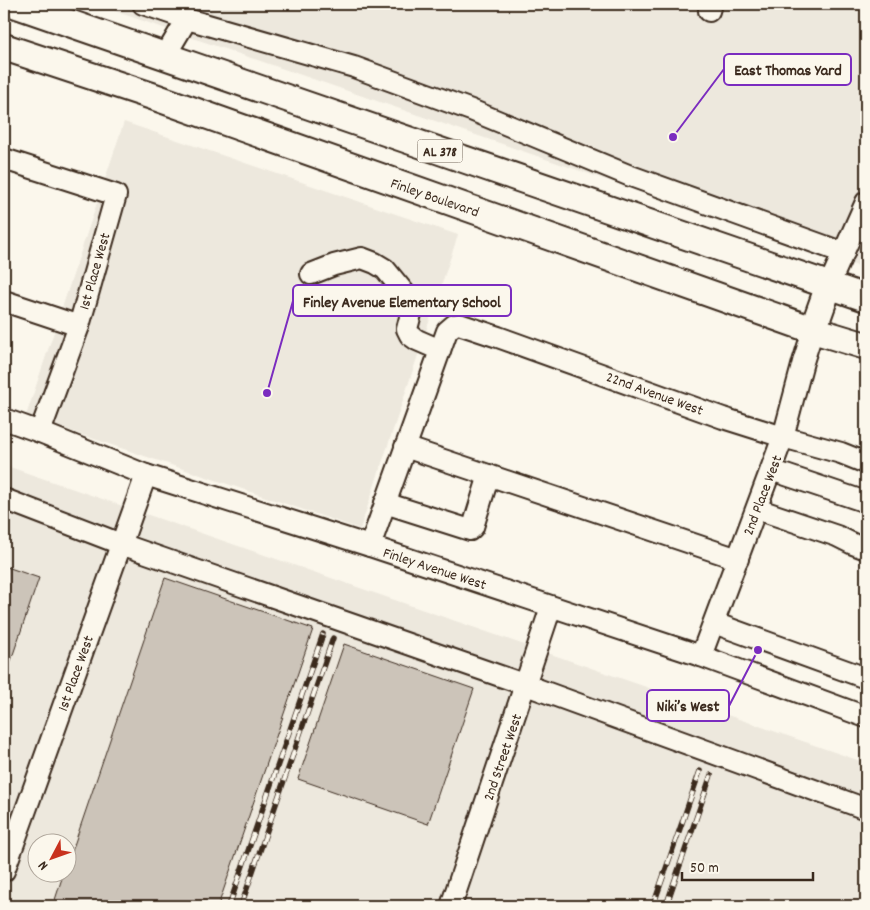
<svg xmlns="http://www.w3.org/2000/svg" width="870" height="910" font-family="Dekko,sans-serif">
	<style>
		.built { fill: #ede8dd; fill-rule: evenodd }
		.building { fill: #ccc4b9; stroke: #3b2a1e }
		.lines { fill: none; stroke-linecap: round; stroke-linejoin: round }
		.minor-casing { stroke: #3b2a1e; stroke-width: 24 }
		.major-casing { stroke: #3b2a1e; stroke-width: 30 }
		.minor { stroke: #fbf7ec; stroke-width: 20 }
		.major { stroke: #fbf7ec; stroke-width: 26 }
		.rail-casing { stroke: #3b2a1e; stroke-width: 5.5 }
		.rail { stroke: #fbf7ec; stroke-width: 4; stroke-dasharray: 11; stroke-linecap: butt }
		.labels { text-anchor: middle; stroke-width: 5; stroke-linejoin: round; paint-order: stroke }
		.shield { fill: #fbf7ec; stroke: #75685c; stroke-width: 1 }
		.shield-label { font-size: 14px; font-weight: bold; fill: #3b2a1e }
		.street-label { font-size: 15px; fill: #3b2a1e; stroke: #fbf7ec }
		.leader { fill: none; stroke: #7b2cbf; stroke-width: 2 }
		.callout-dot { fill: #7b2cbf; stroke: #fbf7ec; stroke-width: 2 }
		.callout { fill: #fbf7ec; stroke: #7b2cbf; stroke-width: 2 }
		.callout-label { font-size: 16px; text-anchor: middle; font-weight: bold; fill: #3b2a1e }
	</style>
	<rect width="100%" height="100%" fill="#fbf7ec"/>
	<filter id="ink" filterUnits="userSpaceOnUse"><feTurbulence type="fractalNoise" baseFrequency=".02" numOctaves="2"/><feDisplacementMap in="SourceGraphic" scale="10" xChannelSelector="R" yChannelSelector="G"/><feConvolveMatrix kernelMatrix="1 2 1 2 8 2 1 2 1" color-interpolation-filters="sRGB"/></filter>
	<g filter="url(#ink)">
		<!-- built -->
		<g class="built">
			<polygon points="94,4 866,4 866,269"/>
			<polygon points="124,122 458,235 360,529 26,416"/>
			<path d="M4,465L866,763V906H4ZM38,842H68V872H38Z"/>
		</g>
		<!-- building -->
		<g class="building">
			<polygon points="4,566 39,578 4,681"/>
			<polygon points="165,578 313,629 218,906 53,906 64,872 68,872 68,863"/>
			<polygon points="344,644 474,689 428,824 298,779"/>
		</g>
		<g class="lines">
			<defs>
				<g id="minor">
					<polyline points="143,4 187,19"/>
					<polyline points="709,11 711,4"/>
					<polyline points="165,56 187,19 354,67 471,110 628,175 844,253"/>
					<polyline points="4,159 116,195 79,326 40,432"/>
					<polyline points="311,274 334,265 362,258 375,263 385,269 412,302 412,310 407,329 410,335 417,340 440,350"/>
					<polyline points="829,285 866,202"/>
					<polyline points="4,301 79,326"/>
					<polyline points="4,419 40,432 146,475 370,546 701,656 866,717"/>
					<polyline points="405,447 738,559"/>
					<polyline points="771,470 866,502"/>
					<polyline points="4,499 121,544 526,685 866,809"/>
					<polyline points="385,503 470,530 473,527 489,475"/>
					<polyline points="757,509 837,536 853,544 866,549"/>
					<polyline points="370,546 447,331 454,325 459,324 498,337 723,418 783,437 841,453 866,463"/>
					<polyline points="714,623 866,678"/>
					<polyline points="701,656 783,437 803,362 813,330"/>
					<polyline points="4,871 146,475"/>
					<polyline points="451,906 551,607"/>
				</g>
				<g id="major">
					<polyline points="14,4 866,298"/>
					<polyline points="4,47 152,96 813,330 866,346"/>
					<polyline points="813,330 829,285"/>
				</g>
			</defs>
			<!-- minor casing -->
			<use href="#minor" class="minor-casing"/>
			<!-- major casing -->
			<use href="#major" class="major-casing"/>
			<!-- minor -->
			<use href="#minor" class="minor"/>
			<!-- major -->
			<use href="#major" class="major"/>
			<defs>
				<g id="rail">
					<polyline points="229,906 323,634"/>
					<polyline points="241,906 333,638"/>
					<polyline points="653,906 700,771"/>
					<polyline points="666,906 711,775"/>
				</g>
			</defs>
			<!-- rail casing -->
			<use href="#rail" class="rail-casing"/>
			<!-- rail -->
			<use href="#rail" class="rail"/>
		</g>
	</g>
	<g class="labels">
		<!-- shield labels -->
		<rect class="shield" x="417.5" y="139.5" width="45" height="23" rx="4"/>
		<g class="shield-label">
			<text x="440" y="156">AL 378</text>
		</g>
		<!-- street labels -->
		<g class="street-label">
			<text transform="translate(435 197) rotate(19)" y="5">Finley Boulevard</text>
			<text transform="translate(94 271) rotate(-74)" y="5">1st Place West</text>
			<text transform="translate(655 393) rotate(20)" y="5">22nd Avenue West</text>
			<text transform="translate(762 495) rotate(-69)" y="5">2nd Place West</text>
			<text transform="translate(435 568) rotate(18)" y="5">Finley Avenue West</text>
			<text transform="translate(75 673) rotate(-70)" y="5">1st Place West</text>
			<text transform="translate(502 757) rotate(-71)" y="5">2nd Street West</text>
		</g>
	</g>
	<!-- callouts -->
	<path class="leader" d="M673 137L724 69M267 393L293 301M758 650L729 706"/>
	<g class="callout-dot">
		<circle cx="673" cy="137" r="5"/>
		<circle cx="267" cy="393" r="5"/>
		<circle cx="758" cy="650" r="5"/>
	</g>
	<g class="callout">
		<rect x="724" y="54" width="127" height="31" rx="5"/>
		<rect x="293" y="285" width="218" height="31" rx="5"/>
		<rect x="647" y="690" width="82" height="31" rx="5"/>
	</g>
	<g class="callout-label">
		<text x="788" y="75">East Thomas Yard</text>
		<text x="402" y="307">Finley Avenue Elementary School</text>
		<text x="688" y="711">Niki’s West</text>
	</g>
	<!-- margin -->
	<rect width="870" height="910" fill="none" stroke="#fbf7ec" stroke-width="20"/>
	<rect x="10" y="10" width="850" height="890" fill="none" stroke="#3b2a1e" stroke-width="2" filter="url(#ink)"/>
	<!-- north arrow -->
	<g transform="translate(52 858) rotate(229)"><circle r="24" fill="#fbf7ec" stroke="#aea59a"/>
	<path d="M0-4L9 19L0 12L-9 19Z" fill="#c8321e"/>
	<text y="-8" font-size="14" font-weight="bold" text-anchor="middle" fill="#3b2a1e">N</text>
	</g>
	<!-- scale -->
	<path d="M682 872v8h131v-8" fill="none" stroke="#3b2a1e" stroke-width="2.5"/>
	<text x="690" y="872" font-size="15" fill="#3b2a1e" stroke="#fbf7ec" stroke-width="4" paint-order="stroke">50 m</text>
</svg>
